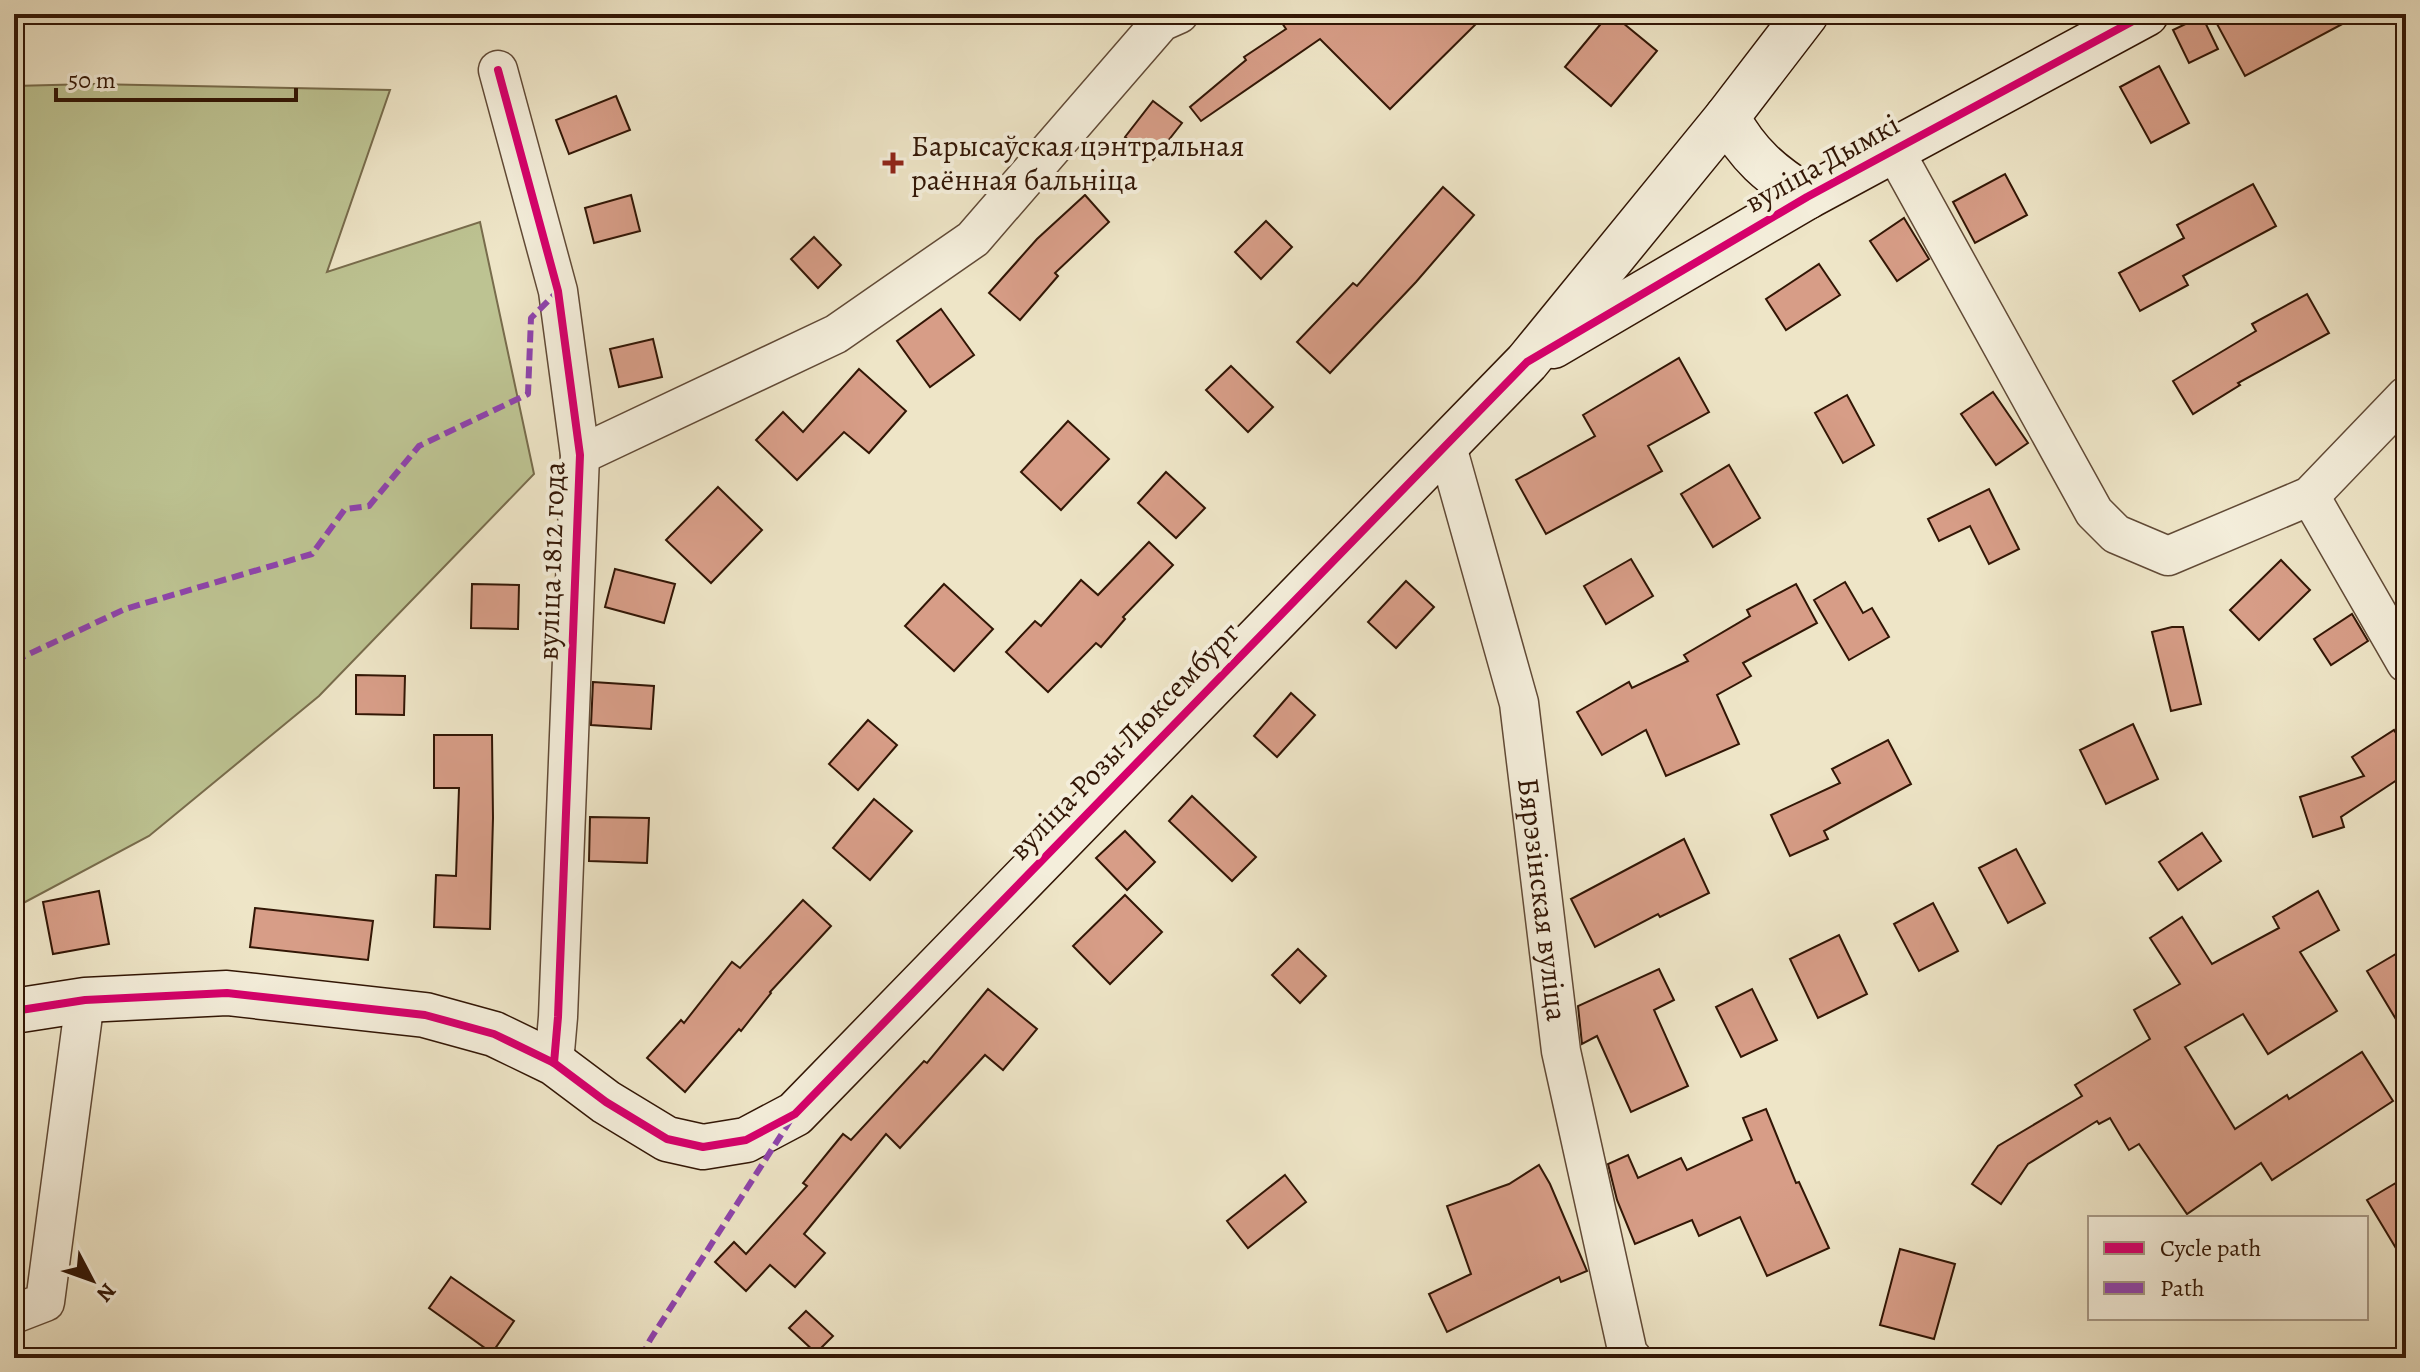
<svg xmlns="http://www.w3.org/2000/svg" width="2420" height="1372" font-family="Alegreya,serif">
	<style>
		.green { fill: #bdc392; stroke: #786c4c; stroke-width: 2 }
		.building { fill: #d79d87; stroke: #321605; stroke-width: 2 }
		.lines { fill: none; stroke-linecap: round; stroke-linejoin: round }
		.street-casing { stroke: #614a36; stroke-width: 41 }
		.secondary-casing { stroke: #321605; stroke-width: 47 }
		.street { stroke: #f4eedb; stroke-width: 38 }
		.secondary { stroke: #f4eedb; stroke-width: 44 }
		.quiet { stroke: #8e44ad; stroke-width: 6; stroke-dasharray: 12 6; stroke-linecap: butt }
		.cycleway-casing { stroke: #f4eedb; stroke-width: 13 }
		.cycleway { stroke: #d6006c; stroke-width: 8 }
		.poi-dot { fill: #8f2418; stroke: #f4eedb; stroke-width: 3 }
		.labels { text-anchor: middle; stroke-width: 8; stroke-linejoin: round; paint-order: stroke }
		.poi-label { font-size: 30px; fill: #321605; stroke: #f4eedb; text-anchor: start }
		.street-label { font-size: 30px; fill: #321605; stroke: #f4eedb }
	</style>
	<rect width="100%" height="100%" fill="#eee5c7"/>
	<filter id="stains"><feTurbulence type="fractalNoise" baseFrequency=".0025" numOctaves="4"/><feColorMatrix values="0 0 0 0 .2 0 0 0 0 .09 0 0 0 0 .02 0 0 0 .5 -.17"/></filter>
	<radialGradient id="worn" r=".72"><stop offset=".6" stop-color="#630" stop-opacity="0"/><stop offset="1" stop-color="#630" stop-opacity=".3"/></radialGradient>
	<!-- green -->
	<polygon class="green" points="91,84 390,90 327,272 480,222 534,474 319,696 149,836 14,908 14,86"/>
	<!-- building -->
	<g class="building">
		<polygon points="1276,14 1486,14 1390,109 1320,39 1201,121 1190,107 1246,60 1244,57 1286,29"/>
		<polygon points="1609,14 1612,14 1657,51 1611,106 1565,67"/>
		<polygon points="2235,14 2361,14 2245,76 2217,24"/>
		<polygon points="2202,16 2218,49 2189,63 2173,30"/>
		<polygon points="2159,66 2189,123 2151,143 2120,87"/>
		<polygon points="616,96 630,130 569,154 556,120"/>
		<polygon points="1153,101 1182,123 1153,160 1125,137"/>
		<polygon points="2005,174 2027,215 1975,243 1953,202"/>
		<polygon points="2253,184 2276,226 2183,276 2188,285 2140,311 2119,273 2184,238 2177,225"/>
		<polygon points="1443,187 1474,215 1416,282 1330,373 1297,342 1353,283 1357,286"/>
		<polygon points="631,195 640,231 594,243 585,208"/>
		<polygon points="1085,195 1109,222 1055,273 1058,276 1020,320 989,293 1037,239"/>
		<polygon points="1904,218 1929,259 1897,281 1870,241"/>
		<polygon points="1266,221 1292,247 1261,279 1235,252"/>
		<polygon points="814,237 841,265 818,288 791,259"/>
		<polygon points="1819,264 1840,295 1786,330 1766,299"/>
		<polygon points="2307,294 2329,333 2238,383 2240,385 2193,414 2173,381 2256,331 2252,324"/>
		<polygon points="941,309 974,355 930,387 897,341"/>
		<polygon points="653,339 662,377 619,387 610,349"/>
		<polygon points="1679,358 1709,412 1648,446 1662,471 1546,534 1516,480 1595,436 1583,415"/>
		<polygon points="1231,366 1273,407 1248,432 1206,390"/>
		<polygon points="859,369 906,411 869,453 844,432 797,480 756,440 783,412 803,432"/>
		<polygon points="1993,392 2028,443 1996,465 1961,414"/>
		<polygon points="1847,395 1874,445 1843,463 1815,413"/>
		<polygon points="1068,421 1109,459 1061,510 1021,472"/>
		<polygon points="1729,465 1760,518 1713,547 1681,494"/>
		<polygon points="1166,472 1205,508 1176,538 1138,503"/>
		<polygon points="718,487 762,530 711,583 666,540"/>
		<polygon points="1989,489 2019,549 1989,564 1970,526 1939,541 1928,519"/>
		<polygon points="1149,542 1173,565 1123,617 1125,619 1101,647 1096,643 1048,692 1006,652 1035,621 1041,626 1081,580 1098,595"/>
		<polygon points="1631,559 1653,596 1606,624 1584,586"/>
		<polygon points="2281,560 2310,590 2259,640 2230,610"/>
		<polygon points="615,569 675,584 664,623 605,607"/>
		<polygon points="1406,581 1434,607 1396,648 1368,622"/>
		<polygon points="1845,582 1863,613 1872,608 1889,637 1849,660 1814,600"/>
		<polygon points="472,584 519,585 518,629 471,628"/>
		<polygon points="944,584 993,629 954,671 905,626"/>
		<polygon points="1796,584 1817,623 1743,663 1751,676 1717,695 1739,744 1666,776 1646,730 1602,755 1577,712 1629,682 1632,688 1688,661 1684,655 1750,616 1747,610"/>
		<polygon points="2352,614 2368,641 2331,665 2314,639"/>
		<polygon points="2172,627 2183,627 2201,704 2171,711 2152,632"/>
		<polygon points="356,675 405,676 404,715 356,714"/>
		<polygon points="593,682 654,686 651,729 591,725"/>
		<polygon points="1291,693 1315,715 1277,757 1254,736"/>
		<polygon points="868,720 897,745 858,790 829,764"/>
		<polygon points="2133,724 2158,779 2106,804 2080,750"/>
		<polygon points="2394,730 2406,749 2406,774 2341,817 2344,827 2313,837 2300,797 2364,776 2352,757"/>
		<polygon points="434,735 492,735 493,818 490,929 434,927 436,875 456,876 459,788 434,788"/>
		<polygon points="1888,740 1911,784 1824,831 1828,839 1790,856 1771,815 1840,783 1832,769"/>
		<polygon points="1192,796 1256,857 1232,881 1169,821"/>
		<polygon points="874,799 912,831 870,880 833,848"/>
		<polygon points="590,817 649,818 647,863 589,861"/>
		<polygon points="1125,831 1155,862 1127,890 1096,858"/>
		<polygon points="2202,833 2221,861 2178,890 2159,862"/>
		<polygon points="1684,839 1709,893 1660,917 1658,914 1595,947 1571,899"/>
		<polygon points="2016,849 2045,903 2008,923 1979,868"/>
		<polygon points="99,891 109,944 53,954 43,902"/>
		<polygon points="2318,891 2339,930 2300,952 2337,1011 2268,1054 2243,1014 2185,1047 2235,1129 2287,1095 2289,1099 2362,1052 2393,1101 2272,1180 2261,1163 2187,1214 2139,1144 2129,1150 2110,1118 2099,1124 2097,1121 2028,1164 2001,1204 1972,1184 1998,1146 2082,1096 2075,1085 2150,1039 2134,1010 2180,984 2150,938 2182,917 2212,964 2279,928 2273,917"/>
		<polygon points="1125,895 1162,932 1110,984 1073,946"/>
		<polygon points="803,900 831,926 770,992 771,993 741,1031 739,1029 685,1092 647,1058 681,1020 684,1023 732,962 740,968"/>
		<polygon points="1933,903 1958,951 1919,971 1894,924"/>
		<polygon points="255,908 373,921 368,960 250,947"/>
		<polygon points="1839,935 1867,994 1818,1018 1790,959"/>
		<polygon points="2406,948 2406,1036 2367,971"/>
		<polygon points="1298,949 1326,976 1300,1003 1272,975"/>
		<polygon points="1659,969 1674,1000 1654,1010 1688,1086 1631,1112 1597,1036 1582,1044 1578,1006"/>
		<polygon points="988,989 1037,1029 1003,1070 985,1055 900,1148 886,1134 804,1234 825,1253 795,1287 770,1265 746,1291 715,1262 734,1242 746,1254 807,1186 803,1183 843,1134 851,1140 924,1061 927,1063"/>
		<polygon points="1752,989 1777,1040 1741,1057 1716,1007"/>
		<polygon points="1766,1109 1796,1183 1799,1182 1829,1248 1767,1276 1740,1217 1699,1236 1692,1220 1635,1244 1617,1200 1608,1164 1628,1155 1638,1178 1681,1158 1687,1170 1752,1140 1743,1118"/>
		<polygon points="1539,1165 1550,1184 1587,1271 1561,1282 1559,1277 1447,1332 1429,1294 1471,1274 1447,1206 1509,1184"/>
		<polygon points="1285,1175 1306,1202 1248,1248 1227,1221"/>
		<polygon points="2406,1177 2406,1265 2367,1200"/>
		<polygon points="1900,1249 1955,1264 1934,1339 1880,1325"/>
		<polygon points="451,1277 514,1321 492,1353 429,1308"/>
		<polygon points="806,1311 833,1336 816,1353 789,1328"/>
	</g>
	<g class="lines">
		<defs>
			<g id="street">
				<polyline points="498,70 558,291 580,455 558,1017 554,1063"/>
				<polyline points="1894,150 2094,512 2116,534 2168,556 2310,496 2406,396"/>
				<path id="s1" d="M1446,443L1519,703L1561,1051L1628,1354L1632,1358"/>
				<polyline points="580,455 836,334 973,239 1161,22 1179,14"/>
				<polyline points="2310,496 2406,663"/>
				<polyline points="14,1314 45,1302 85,1000"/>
			</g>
			<g id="secondary">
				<path d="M1727,117C1748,155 1770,174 1807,197"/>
				<polyline points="1553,346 1807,197 2146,14"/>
				<polyline points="14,1011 85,1000 227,993 425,1015 494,1034 554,1063 606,1102 667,1139 703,1147 746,1140 795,1114 1527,362 1727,117 1806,14"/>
			</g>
		</defs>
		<!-- street casing -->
		<use href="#street" class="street-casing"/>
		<!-- secondary casing -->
		<use href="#secondary" class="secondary-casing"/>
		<!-- street -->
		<use href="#street" class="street"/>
		<!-- secondary -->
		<use href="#secondary" class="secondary"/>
		<!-- quiet -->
		<g class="quiet">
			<polyline points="14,661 125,609 312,554 345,509 369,506 419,446 528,394 531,318 558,291"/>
			<polyline points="641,1358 650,1340 790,1121"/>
		</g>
		<defs>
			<g id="cycleway">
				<polyline points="498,70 558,291 580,455 558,1017 554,1063"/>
				<polyline points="14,1011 85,1000 227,993 425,1015 494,1034 554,1063 606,1102 667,1139 703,1147 746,1140 795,1114 1527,362 1807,197 2146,14"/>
			</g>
		</defs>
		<!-- cycleway casing -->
		<use href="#cycleway" class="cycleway-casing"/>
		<!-- cycleway -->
		<use href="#cycleway" class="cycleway"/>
	</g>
	<!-- markers -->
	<path class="poi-dot" d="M889 151h8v8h8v8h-8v8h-8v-8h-8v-8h8z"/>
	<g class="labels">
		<!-- poi labels -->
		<g class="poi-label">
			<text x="911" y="156">Барысаўская цэнтральная<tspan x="911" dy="34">раённая бальніца</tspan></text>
		</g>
		<!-- street labels -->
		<g class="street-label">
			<text transform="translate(1822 163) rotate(-29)" y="10">вуліца Дымкі</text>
			<text transform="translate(551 561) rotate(-88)" y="10">вуліца 1812 года</text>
			<text transform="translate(1124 741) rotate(-46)" y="10">вуліца Розы Люксембург</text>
			<text dy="10" stroke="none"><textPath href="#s1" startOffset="468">Бярэзінская вуліца</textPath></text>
		</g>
	</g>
	<!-- margin -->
	<rect width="2420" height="1372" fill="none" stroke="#eee5c7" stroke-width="48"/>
	<rect x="16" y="16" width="2388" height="1340" fill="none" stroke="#321605" stroke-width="4"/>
	<rect x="24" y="24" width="2372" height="1324" fill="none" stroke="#321605" stroke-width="2"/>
	<!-- legend -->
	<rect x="2088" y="1216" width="280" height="104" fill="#f4eedb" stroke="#a69885" stroke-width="2"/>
	<rect x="2104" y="1242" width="40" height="12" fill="#d6006c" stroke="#a69885" stroke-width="2"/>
	<text x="2160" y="1256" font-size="24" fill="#321605">Cycle path</text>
	<rect x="2104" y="1282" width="40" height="12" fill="#8e44ad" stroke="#a69885" stroke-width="2"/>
	<text x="2160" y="1296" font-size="24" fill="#321605">Path</text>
	<!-- north arrow -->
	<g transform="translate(92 1280) rotate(131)" stroke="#f4eedb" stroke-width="6" paint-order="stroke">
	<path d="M0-6L14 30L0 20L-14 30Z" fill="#321605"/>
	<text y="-12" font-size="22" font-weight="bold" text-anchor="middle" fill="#321605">N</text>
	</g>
	<!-- scale -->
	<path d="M56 88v12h240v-12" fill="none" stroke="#321605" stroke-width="4"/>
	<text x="68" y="88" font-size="24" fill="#321605" stroke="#f4eedb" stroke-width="6" paint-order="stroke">50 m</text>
	<rect width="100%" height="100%" filter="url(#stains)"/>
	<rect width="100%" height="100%" fill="url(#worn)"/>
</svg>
